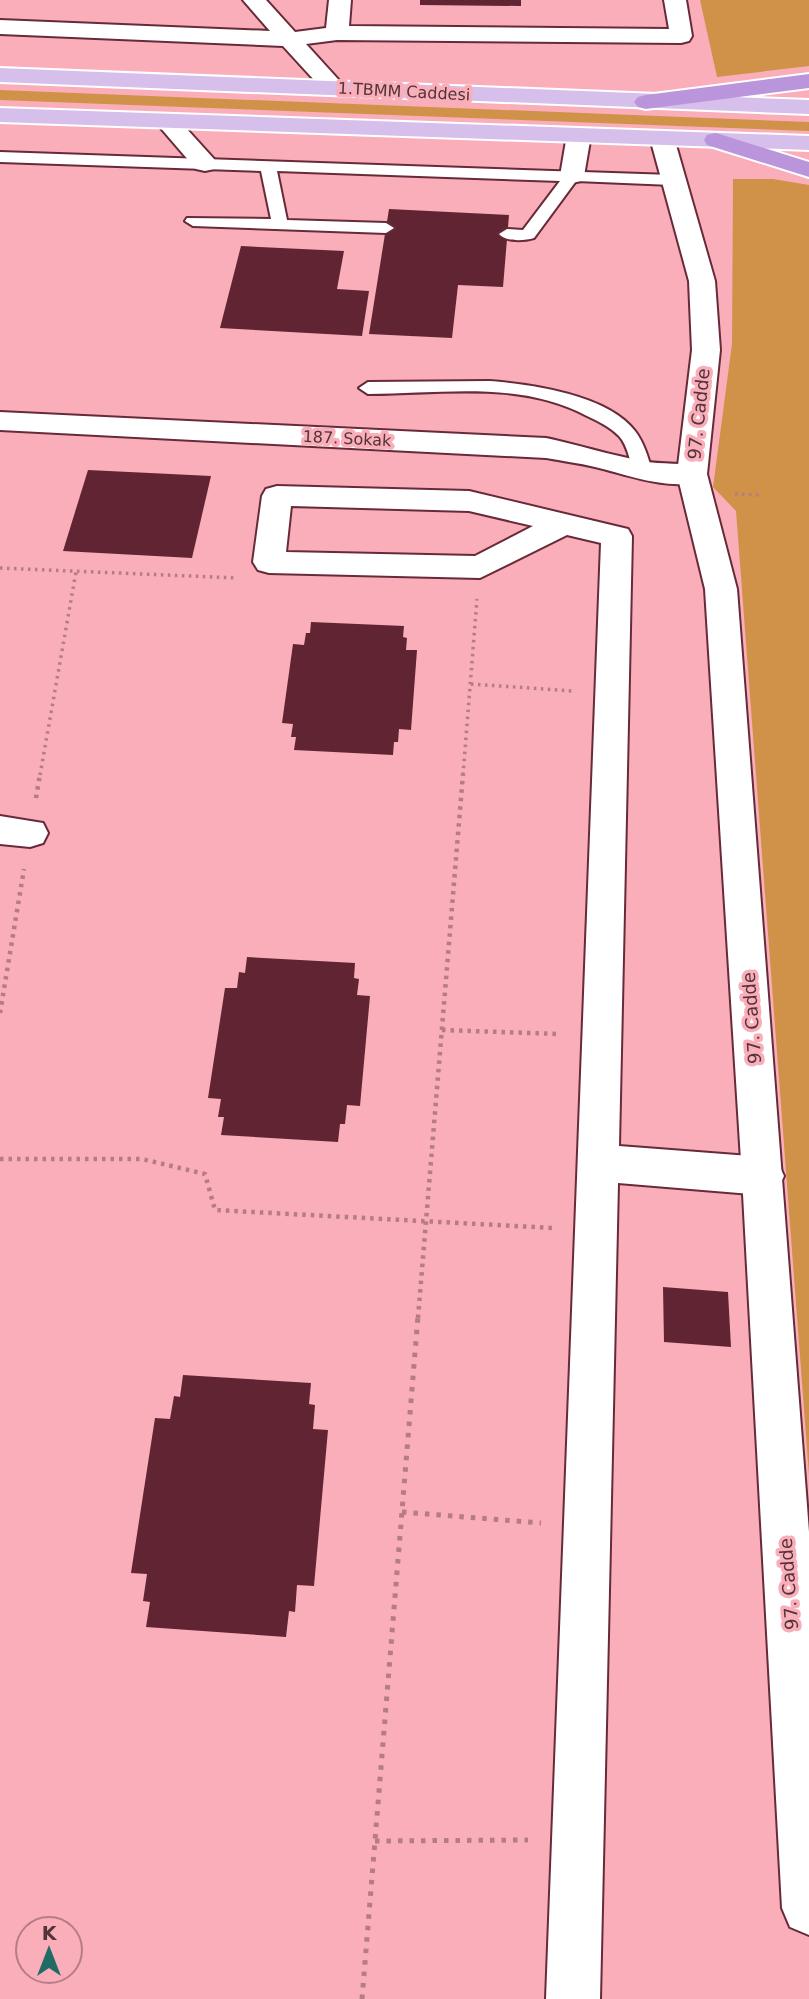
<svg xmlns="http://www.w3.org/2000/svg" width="809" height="1999" font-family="'DejaVu Sans',sans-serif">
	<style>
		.green { fill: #d09249 }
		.building { fill: #612432 }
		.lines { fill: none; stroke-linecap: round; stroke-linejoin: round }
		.lane-casing { stroke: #672a38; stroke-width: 4 }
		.street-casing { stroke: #672a38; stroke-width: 4 }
		.secondary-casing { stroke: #672a38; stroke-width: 4 }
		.primary-casing { stroke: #fff; stroke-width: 4 }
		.highway-casing { stroke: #fff; stroke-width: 4 }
		.path-far2 { stroke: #b57c85; stroke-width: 3.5; stroke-dasharray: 2.5 4.5; stroke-linecap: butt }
		.path-far1 { stroke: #b57c85; stroke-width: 4.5; stroke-dasharray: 3.5 5; stroke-linecap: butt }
		.path { stroke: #b57c85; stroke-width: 5; stroke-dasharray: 4.5 7; stroke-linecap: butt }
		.lane { fill: #fff; fill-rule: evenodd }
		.street { fill: #fff; fill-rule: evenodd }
		.secondary { fill: #fff; fill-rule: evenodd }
		.primary { fill: #d6bfea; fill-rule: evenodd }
		.highway { fill: #bb95dc; fill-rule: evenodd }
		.labels { text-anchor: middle; stroke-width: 7; stroke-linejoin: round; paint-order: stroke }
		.far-street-label { font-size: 16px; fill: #513338; stroke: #f9aeba }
		.street-label { font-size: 18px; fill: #513338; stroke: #f9aeba }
	</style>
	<rect width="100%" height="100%" fill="#f9aeba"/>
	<!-- green -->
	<g class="green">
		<polygon points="700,0 809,0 809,66 717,77"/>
		<polygon points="0,90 809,122 809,131 0,100"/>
		<polygon points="733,179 773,179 809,185 809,1475 736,511 713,487 732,344"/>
	</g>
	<!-- building -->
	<g class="building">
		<polygon points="420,0 521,0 521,6 420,5"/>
		<polygon points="389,209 509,215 503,287 458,285 452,338 369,334"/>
		<polygon points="241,246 344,251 337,289 369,291 362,336 220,328"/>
		<polygon points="88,470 211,476 192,558 63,551"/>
		<polygon points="311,622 404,626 403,637 407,638 406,650 417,650 411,730 399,729 398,742 394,742 393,755 294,750 296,737 291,737 293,724 282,723 293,644 304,645 306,633 310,633"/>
		<polygon points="247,957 355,963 354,978 359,979 357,995 370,996 360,1106 347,1105 345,1124 340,1124 338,1142 221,1135 224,1117 218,1117 221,1099 208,1098 225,988 237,988 239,972 245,973"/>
		<polygon points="663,1287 728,1292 731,1347 664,1342"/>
		<polygon points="183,1375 311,1383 309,1404 315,1405 313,1429 328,1430 314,1586 297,1585 295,1612 289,1611 286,1637 146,1627 150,1602 143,1601 147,1574 131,1573 155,1418 170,1419 174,1396 180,1397"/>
	</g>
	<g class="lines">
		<defs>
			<g id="lane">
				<path d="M0,152L672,175L680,180L672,185L576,181L534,238C524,241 506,242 499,234L507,229L523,230L560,181L277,171L287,220L386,223L394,228L386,233L193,226L185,221L187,218L271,219L261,171L0,162Z"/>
				<path d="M489,381C531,384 608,395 635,431C644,443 648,457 652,471L650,475H636C629,463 629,447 619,436C610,427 598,421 587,416C520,380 441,394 368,394L359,388L368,382Z"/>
			</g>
			<g id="street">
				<polygon points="243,0 266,0 295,32 326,28 329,0 351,0 349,26 669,29 664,0 686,0 692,36 689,41 681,43 337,40 306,44 346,88 342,93 326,93 283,46 0,34 0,20 270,31"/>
				<polygon points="167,114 175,116 214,159 217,164 214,169 205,171 196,169 159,126 155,121 159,116"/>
				<polygon points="579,128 588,130 591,135 584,176 581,181 572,183 563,181 560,176 567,135 570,130"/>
				<path d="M0,412L546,438C579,445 610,455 642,461C662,465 683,462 703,467L707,474L703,481C667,491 629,475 595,467C579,463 562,461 546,458L0,430Z"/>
				<path d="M277,486L469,491L628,529L632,536L619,1146L763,1157L778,1163L784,1176L778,1189L763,1195L618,1183L600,1999H546L601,543L567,535L480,578L269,573L258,570L253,562L262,496L266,489ZM291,506L469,511L533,526L475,556L286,552Z"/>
				<polygon points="0,816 43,823 48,833 43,843 30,847 0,844"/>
			</g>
			<polygon id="secondary" points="662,131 671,133 674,138 715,281 720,350 707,474 737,589 809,1532 809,1935 790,1927 782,1908 742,1176 705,589 677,474 692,350 689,281 650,138 653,133"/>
			<g id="primary">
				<polygon points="0,68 809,100 809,114 0,82"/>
				<polygon points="0,108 809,136 809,150 0,122"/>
			</g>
			<g id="highway">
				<polygon points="809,74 809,88 646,109 638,107 634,102 638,97 646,95"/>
				<polygon points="716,133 809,162 809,177 707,145 704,140 707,135"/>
			</g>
		</defs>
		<!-- lane casing -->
		<use href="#lane" class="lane-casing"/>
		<!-- street casing -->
		<use href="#street" class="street-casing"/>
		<!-- secondary casing -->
		<use href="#secondary" class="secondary-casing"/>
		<!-- primary casing -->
		<use href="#primary" class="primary-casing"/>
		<!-- highway casing -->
		<use href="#highway" class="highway-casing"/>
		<!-- path-far2 -->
		<g class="path-far2">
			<polyline points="735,494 760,495"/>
			<polyline points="0,568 237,578"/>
			<polyline points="471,684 573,691"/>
			<polyline points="40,775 76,572"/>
			<polyline points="463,775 477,599"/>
		</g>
		<!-- path-far1 -->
		<g class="path-far1">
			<polyline points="36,798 40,774"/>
			<polyline points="0,1013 24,869"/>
			<polyline points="442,1030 559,1034"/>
			<polyline points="0,1159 142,1159 205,1174 215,1210 553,1228"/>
			<polyline points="418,1318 463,774"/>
		</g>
		<!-- path -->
		<g class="path">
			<polyline points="402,1512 541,1523"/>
			<polyline points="375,1841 528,1840"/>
			<polyline points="362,1999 418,1316"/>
		</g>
		<!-- lane -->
		<use href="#lane" class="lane"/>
		<!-- street -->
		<use href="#street" class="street"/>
		<!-- secondary -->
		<use href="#secondary" class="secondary"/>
		<!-- primary -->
		<use href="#primary" class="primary"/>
		<!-- highway -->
		<use href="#highway" class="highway"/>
	</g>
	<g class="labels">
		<!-- far-street labels -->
		<g class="far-street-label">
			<text transform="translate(404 91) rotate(3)" y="6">1.TBMM Caddesi</text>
			<text transform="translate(347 438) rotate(3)" y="6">187. Sokak</text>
		</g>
		<!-- street labels -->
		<g class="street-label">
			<text transform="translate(699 414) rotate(-84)" y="6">97. Cadde</text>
			<text transform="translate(752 1018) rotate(-94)" y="6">97. Cadde</text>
			<text transform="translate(789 1584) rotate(-94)" y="6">97. Cadde</text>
		</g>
	</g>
	<!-- north arrow -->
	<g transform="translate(49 1950)"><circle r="33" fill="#f9aeba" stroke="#b67d86" stroke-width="2"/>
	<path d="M0-5L12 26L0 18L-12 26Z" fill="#206b66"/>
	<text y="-10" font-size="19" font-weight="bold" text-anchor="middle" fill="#513338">K</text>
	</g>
</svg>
